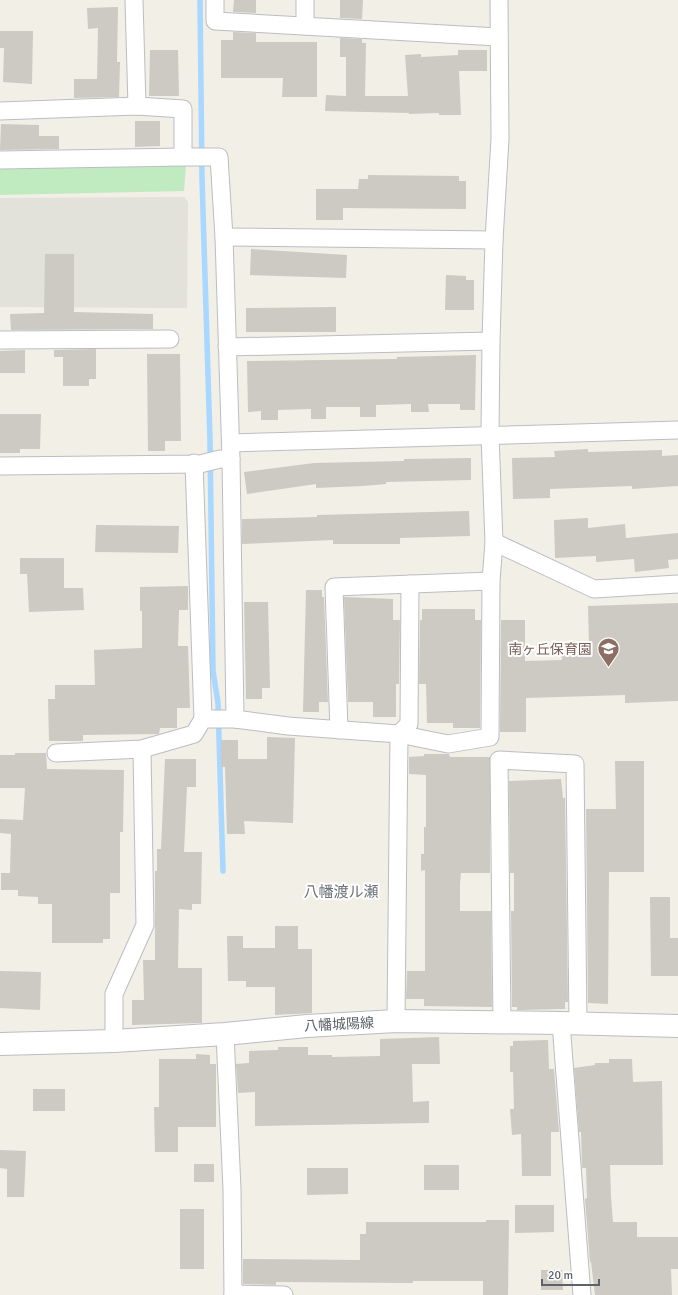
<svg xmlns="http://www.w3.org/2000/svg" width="678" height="1295" font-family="Signika,'Noto Sans JP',sans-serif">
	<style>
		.industrial { fill: #e2e1da }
		.green { fill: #c0ebc1 }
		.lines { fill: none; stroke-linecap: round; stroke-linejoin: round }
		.stream { stroke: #a8d7ff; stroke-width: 5.5 }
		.building { fill: #cccac3 }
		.minor-casing { stroke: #babec3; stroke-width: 19 }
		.secondary-casing { stroke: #b9bdc3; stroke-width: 24 }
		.minor { stroke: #fff; stroke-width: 17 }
		.secondary { stroke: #fff; stroke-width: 22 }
		.labels { text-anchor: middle; stroke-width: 4; stroke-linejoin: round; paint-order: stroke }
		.education-label { font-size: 14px; fill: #785e54; stroke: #fff; text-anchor: end }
		.street-label { font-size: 14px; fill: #5d6268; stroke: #fff }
		.neighbourhood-label { font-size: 15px; fill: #6e747a; stroke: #fff }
	</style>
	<rect width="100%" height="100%" fill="#f1efe6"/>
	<!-- industrial -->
	<polygon class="industrial" points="184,197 188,202 187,308 0,307 0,198"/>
	<!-- green -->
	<polygon class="green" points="186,165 184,191 0,195 0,167"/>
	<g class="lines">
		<!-- stream -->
		<polyline class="stream" points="200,0 202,178 210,440 213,671 218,703 223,871"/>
	</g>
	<!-- building -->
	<g class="building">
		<polygon points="234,0 256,0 256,13 233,12"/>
		<polygon points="340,0 363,0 362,19 340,18"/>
		<polygon points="118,7 117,62 120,62 119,97 74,98 74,79 97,79 98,28 88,29 87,8"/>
		<polygon points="0,31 33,31 32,84 3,82 4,48 0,48"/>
		<polygon points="233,32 256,33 256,42 317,42 317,97 282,97 283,78 221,78 221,40 233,40"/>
		<polygon points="340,38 362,39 362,43 366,43 365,96 408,96 405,55 421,54 421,57 458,55 458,50 487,50 487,71 459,71 461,115 439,115 439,113 409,114 409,113 325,111 326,95 346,96 346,57 340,57"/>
		<polygon points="150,50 178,50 179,96 149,96"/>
		<polygon points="135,121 160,121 160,146 135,147"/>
		<polygon points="1,124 39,125 39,136 59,136 59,149 0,150"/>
		<polygon points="368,175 459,176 459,181 466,181 466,209 343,208 343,220 316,220 316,189 358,189 359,179 368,179"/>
		<polygon points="251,249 347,255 346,278 250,275"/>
		<polygon points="45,254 74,254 74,312 153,314 153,329 11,330 10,314 44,313"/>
		<polygon points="446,275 466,276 466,280 474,280 474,310 445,310"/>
		<polygon points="336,307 336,332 246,332 246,308"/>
		<polygon points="96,349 96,379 89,379 89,386 63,386 63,357 54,357 54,350"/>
		<polygon points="25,350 25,373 0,373 0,351"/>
		<polygon points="147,354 180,354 181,441 165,441 165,451 148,451"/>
		<polygon points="476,355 475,410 460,410 460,404 428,404 429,412 411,412 411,404 376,405 376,417 360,417 360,407 326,407 326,419 311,419 311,409 278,410 278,420 261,420 261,411 248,412 247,361 397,359 397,357"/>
		<polygon points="0,414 41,414 40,449 20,449 20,453 0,453"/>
		<polygon points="588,449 588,452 662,450 662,456 678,455 678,486 632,489 632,486 550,489 550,498 513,499 512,458 555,457 554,451"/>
		<polygon points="471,458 471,480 386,482 386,484 363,486 316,488 316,484 247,494 244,472 314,463 404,461 404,459"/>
		<polygon points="469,511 470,536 400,538 400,544 333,544 333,540 242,544 242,519 317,517 317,515"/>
		<polygon points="588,518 588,528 625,524 626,538 678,533 678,559 668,560 669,568 635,572 634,559 596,562 596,556 555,558 554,520"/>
		<polygon points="96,525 179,526 178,553 95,552"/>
		<polygon points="20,558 64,558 64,588 83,588 84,610 29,612 27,574 20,574"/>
		<polygon points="188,586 188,610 179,610 178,646 188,646 190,708 177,708 177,728 160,728 159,734 83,735 83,741 49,741 48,699 55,699 55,685 95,685 94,650 142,648 142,611 140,611 140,587"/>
		<polygon points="306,590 322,590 322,597 324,597 328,702 319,702 319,712 303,712"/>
		<polygon points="344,597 393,599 393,620 400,620 399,684 396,684 396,717 373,717 373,702 348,702"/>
		<polygon points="244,602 268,602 270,688 262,688 262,699 246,699"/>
		<polygon points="678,603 678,701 625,703 625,695 526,698 526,732 500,732 501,620 525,620 525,661 562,660 561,647 589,646 588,606"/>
		<polygon points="422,609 475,609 475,620 481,620 480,728 453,728 453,723 427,723 426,684 419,684 420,620 422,620"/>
		<polygon points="267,737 295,738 293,823 244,821 245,834 227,834 225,767 221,767 221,740 238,740 238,759 267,759"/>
		<polygon points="15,753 46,753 47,769 124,770 123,832 120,832 120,893 110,893 110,939 103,939 103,943 52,943 52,904 38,904 38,897 18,896 18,890 1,890 1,873 10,873 11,834 0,833 0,819 23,820 25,788 0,788 0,755 15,755"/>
		<polygon points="424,754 449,754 450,757 490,757 490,873 461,873 460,883 460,911 491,911 492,1007 424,1006 424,999 406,999 407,971 425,971 425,870 421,871 421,854 424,854 424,827 426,827 426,775 409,774 409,757 424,756"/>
		<polygon points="165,759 196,759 196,787 187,787 184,852 202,852 201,904 192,904 192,910 179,909 178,968 202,968 202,1023 132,1025 132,1000 144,1000 143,960 155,960 155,871 157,871 157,849 161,849"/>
		<polygon points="615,761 644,761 644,872 609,872 608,1004 588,1003 586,809 616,809"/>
		<polygon points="561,779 563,798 565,798 568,1002 565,1002 565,1009 517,1010 517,1007 512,1007 511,911 514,911 514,873 510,873 509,781"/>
		<polygon points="650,897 670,897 670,938 678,938 678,976 651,976"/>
		<polygon points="275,926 298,926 298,949 312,949 312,1013 275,1015 275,987 246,987 246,981 228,981 227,936 243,936 243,948 275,948"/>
		<polygon points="0,971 41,972 40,1010 0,1008"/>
		<polygon points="439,1037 440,1064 412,1064 413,1102 429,1101 429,1123 255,1126 255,1092 238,1093 236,1064 249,1063 249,1051 278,1050 278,1047 308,1047 308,1055 332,1055 332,1057 380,1056 380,1039"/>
		<polygon points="548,1040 549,1069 554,1069 559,1132 551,1132 551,1176 522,1176 521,1134 512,1135 510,1109 514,1109 513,1072 510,1072 510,1046 513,1046 513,1041"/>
		<polygon points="196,1054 210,1055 210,1064 216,1064 216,1127 178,1127 178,1152 155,1152 154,1107 159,1107 159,1059 196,1059"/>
		<polygon points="609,1059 632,1059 633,1082 662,1081 663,1165 610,1165 611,1197 613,1222 637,1222 637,1237 678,1237 678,1269 671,1269 672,1295 595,1295 591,1262 590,1262 585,1199 587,1198 586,1168 582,1168 581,1132 579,1132 574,1068 595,1065 595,1063 609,1063"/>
		<rect x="33" y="1089" width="32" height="22"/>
		<polygon points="0,1150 26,1151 24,1197 7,1197 7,1169 0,1168"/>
		<rect x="194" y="1164" width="20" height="18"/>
		<rect x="424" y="1165" width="35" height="25"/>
		<polygon points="307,1168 348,1168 348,1194 307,1195"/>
		<polygon points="515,1205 554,1205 554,1232 515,1233"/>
		<rect x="180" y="1209" width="24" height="60"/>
		<polygon points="486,1220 509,1220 508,1295 483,1295 483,1281 413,1281 413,1283 276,1282 276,1285 243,1284 243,1259 360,1260 360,1234 366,1234 366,1222 486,1222"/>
		<polygon points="541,1270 562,1270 563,1290 541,1290"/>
	</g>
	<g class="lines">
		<defs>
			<g id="minor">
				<polyline points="134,0 137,106"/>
				<polyline points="215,0 215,21 498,37"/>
				<polyline points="305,0 305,26"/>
				<polyline points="0,111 137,106 183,109 183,157 219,157 224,237 231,459 220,459 200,464 0,466"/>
				<polyline points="0,160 183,157"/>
				<polyline points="224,237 494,240 491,341 227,347"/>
				<polyline points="494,240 500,139 499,0"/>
				<polyline points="0,340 170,339"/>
				<polyline points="231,443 678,430"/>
				<polyline points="231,459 235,719"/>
				<polyline points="194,463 203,719"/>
				<polyline points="494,542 594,589 678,584"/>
				<polyline points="339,730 334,587 491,581"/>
				<polyline points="56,753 142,749 194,734 203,719 235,719 288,726 399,734 448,744 490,737 491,581 494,542 490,435 491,341"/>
				<polyline points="396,1021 399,734 409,724 410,584"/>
				<polyline points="502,1023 499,760 575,764 578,1023"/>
				<polyline points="561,1023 582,1295"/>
				<polyline points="225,1034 232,1189 233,1295"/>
				<polyline points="114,1041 114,994 145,925 142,749"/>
				<polyline points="233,1294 284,1295"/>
			</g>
			<polyline id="secondary" points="0,1044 114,1041 225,1034 307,1026 396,1021 561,1023 678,1026"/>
		</defs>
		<!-- minor casing -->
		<use href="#minor" class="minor-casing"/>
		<!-- secondary casing -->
		<use href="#secondary" class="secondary-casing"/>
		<!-- minor -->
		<use href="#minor" class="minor"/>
		<!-- secondary -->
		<use href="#secondary" class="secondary"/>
	</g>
	<!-- icons -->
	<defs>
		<symbol id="school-pin" viewBox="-11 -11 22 30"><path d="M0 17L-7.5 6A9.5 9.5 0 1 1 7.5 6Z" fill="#8d6e63" stroke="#fff"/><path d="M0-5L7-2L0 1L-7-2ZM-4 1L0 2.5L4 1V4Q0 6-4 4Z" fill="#fff"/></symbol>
	</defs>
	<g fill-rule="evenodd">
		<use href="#school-pin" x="596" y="636" width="25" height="34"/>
	</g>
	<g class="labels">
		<!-- education labels -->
		<g class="education-label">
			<text x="592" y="654">南ヶ丘保育園</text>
		</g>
		<!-- street labels -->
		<g class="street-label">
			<text transform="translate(339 1024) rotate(-3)" y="5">八幡城陽線</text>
		</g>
		<!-- neighbourhood labels -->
		<g class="neighbourhood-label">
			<text x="341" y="897">八幡渡ル瀬</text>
		</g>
	</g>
	<!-- scale -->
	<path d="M542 1279v6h57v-6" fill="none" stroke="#5d6268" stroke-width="2"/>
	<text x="548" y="1279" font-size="12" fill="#5d6268" stroke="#ffffff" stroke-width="3" paint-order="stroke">20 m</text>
</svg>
